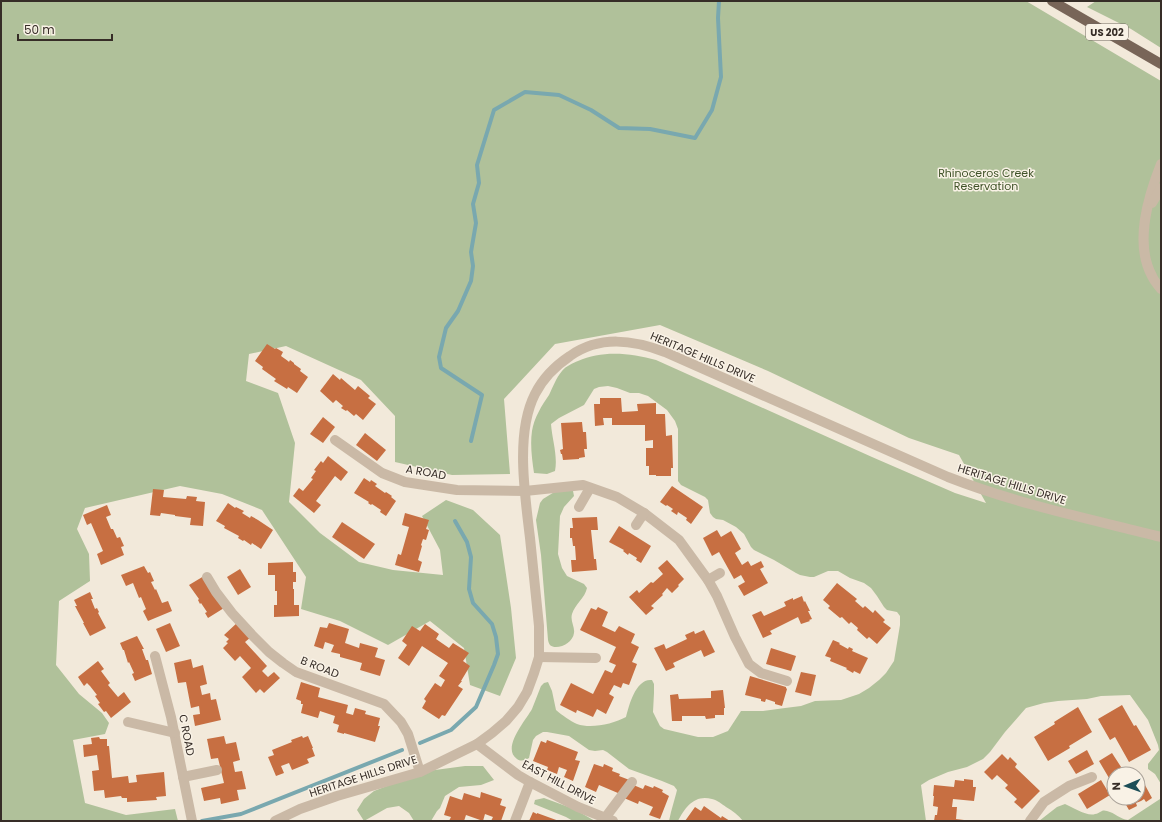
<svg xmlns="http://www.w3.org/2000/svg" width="1162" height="822" font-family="Poppins,sans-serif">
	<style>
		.green { fill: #b0c19a }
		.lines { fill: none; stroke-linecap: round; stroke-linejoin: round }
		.stream { stroke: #79a8af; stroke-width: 4 }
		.building { fill: #c76f42 }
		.minor { stroke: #cab9a6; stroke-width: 10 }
		.primary { stroke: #786558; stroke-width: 10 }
		.labels { text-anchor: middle; stroke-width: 3; stroke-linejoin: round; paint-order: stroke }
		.shield { fill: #f9f2e6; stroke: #706860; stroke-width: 1 }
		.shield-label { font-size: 10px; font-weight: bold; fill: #362d27 }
		.park-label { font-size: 11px; fill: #41542a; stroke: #f9f2e6 }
		.street-label { font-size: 11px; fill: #362d27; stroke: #f9f2e6 }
	</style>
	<rect width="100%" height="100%" fill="#f2e9da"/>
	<!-- green -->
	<g class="green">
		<path d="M1,1H1026L1161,81V784L1155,774L1148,769V764L1159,750L1158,745L1148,720L1130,695L1101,696L1087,699L1058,701L1044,703L1026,708L1005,732L990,752L983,759L967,767L948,772L929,780L921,785L926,821H743C738,815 733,811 726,807C722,804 717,800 712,799C695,794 685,807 678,821H669L671,812L676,794L677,790L674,786L662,781L629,769L607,752L603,750L595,751L589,750L569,736L547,732H543L536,736L533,740L529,758C525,760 521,762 517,759C501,748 526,720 532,709C535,701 538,694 541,686L544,683L548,682L552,691L556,710C562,715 570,721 577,724C591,729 613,724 626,717C629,705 636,678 652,680L654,684V693L653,712L660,726L664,729L698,737H713L728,731L741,711H763L785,708L801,706L815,701L841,700L859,694L869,688L879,680L886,673L894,661L900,625V616L897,612L887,610L884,607L877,596L871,588L864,583L850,578L838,571H828L814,577H810L800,575L796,573L774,560L754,550L751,547L744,534L736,527L723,520L716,519L713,517L710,513L708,500L705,497L681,485L678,481V429L675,421L667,410L648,396L639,393H630L617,388L608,386L599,387L594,389L584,405L559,418L551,424C552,439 558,456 555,471L547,474L534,473C532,460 530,444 532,431C534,418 542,405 549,395C553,387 556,378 562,371C566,366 573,363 578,361C602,350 631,353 656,360L872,457L955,493L986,503L959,455L909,438L768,371L660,325L555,344L504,399L510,474L452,475L395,462V416L361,380L286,346L249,354L246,381L278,393L295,443L289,502L320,533L359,562L393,570L443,575L440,550L422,516L446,500L473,510L500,535L511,608L516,658L500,696L470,685L464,648L430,621L388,645L340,621L301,609L306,577L262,510L222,494L180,486L85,508L77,529L89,554L90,581L59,601L56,665L79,694L102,713L109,723L105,734L73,740L85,803L126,815L175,809L178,821H1Z"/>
		<polygon points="1096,1 1161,1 1161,48 1131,29 1087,7"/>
		<path d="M556,491H573L574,496L564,507L560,516L558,554L562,568L567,576L584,584L587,588C585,598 575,604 572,614C570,621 575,627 574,633C573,641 564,647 556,647C551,647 549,645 548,640L541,555L536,520L540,503L543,499Z"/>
		<polygon points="465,766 483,766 494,780 481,785 459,787 445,796 440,808 437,811 431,821 414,821 409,813 399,806 387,808 364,821 357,810 364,799 374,791 410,777 420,772"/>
		<path d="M1161,797V821H1039L1057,807L1065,804C1072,807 1088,817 1095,814C1101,813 1101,809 1107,811C1115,813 1120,819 1128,820L1160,799Z"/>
		<polygon points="544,798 574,809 595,821 573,821 566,817 534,804 535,800"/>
	</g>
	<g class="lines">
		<!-- stream -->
		<g class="stream">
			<polyline points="471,441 482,395 441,368 439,357 446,328 458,311 471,281 473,266 471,252 476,223 473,204 479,183 477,165 494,110 525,92 559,95 591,110 619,128 650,129 695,138 712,110 721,77 718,18 719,1"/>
			<polyline points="420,743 451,730 476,707 494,665 498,654 496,637 492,624 473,603 469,589 471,557 467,542 455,521"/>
			<polyline points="202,821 241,814 402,750"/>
		</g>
	</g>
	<!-- building -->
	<g class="building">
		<polygon points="267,344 275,349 276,348 283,352 281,356 288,361 289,362 290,360 294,363 294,364 301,369 300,371 308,377 297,393 288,387 287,389 274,381 276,379 262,369 263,367 255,361"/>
		<polygon points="333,374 340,380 341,378 355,390 358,386 370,396 368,398 376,404 363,420 356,414 354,416 347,410 346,411 341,408 343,406 336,400 333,403 320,391"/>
		<polygon points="600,398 621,398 622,412 638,411 637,404 656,403 656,414 665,414 666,436 672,435 673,468 671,468 671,476 656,476 656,475 649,475 649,466 646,466 646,448 653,448 653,440 645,441 645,425 612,425 612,418 603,418 604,425 595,426 594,404 600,404"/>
		<polygon points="323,417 335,427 323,443 310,434"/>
		<polygon points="582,422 583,432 586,432 587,449 584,449 585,457 579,458 579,459 563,460 562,454 561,454 560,450 563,449 561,423"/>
		<polygon points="365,433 386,450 377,461 356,445"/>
		<polygon points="328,456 348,472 341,481 335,476 316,501 321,505 314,513 293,496 299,488 303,491 313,479 311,478 316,471 314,470 321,461 323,463"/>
		<polygon points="364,478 370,482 371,480 377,484 375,486 385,493 386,492 392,496 391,497 396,501 386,516 380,512 381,510 372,504 371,505 368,503 369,502 354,493"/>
		<polygon points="672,486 703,507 691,524 686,520 687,518 678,512 677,515 671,511 673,509 667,505 666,506 660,502"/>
		<polygon points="153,489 164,490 163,497 186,499 187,496 197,497 196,501 205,502 203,526 190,525 191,518 175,516 175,515 161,513 160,516 150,515"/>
		<polygon points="228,503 235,508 236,507 244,511 242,513 250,518 251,516 258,520 273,530 261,549 252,543 251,545 244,540 243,541 238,538 239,536 224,528 225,526 216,521"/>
		<polygon points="107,505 111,515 106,517 111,529 113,529 117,538 120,537 124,546 121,547 124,555 101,565 97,554 103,551 91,523 87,525 83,515"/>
		<polygon points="405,513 429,520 426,529 429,530 426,540 423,539 421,545 422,546 418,560 422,562 419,572 395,565 398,554 401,555 409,527 402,525"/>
		<polygon points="597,517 598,530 591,530 594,559 596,559 597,570 572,572 571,560 576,560 575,546 573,546 572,538 570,538 570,528 573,528 572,518"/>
		<polygon points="342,522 375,544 364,559 332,537"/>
		<polygon points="619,526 651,546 641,563 636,560 637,558 629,553 628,555 623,551 624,550 609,542"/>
		<polygon points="717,530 721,537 731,531 741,549 735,553 742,565 748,561 751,566 761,561 764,567 760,569 768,583 744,596 738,586 745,582 741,575 734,579 719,552 712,556 703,538"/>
		<polygon points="667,560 684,579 678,585 679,586 672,593 667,588 662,594 663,595 651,606 654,608 646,615 629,597 637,590 639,593 651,582 653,583 663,574 658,568"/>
		<polygon points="293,562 293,572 296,572 296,582 293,582 293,589 294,589 294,605 299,605 299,616 274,617 274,605 277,605 277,591 275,591 275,575 268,575 268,563"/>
		<polygon points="144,566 148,573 150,572 154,581 151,582 155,590 156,589 162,603 168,601 172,611 148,621 143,611 146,609 141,597 139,598 133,583 126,586 121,575"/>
		<polygon points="240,569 251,587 238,595 227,577"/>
		<polygon points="204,576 224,608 208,618 205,613 207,612 201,603 200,604 198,600 199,599 189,585"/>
		<polygon points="837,583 857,599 855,601 863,608 865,606 873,613 875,610 885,620 883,622 891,628 877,644 869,637 867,639 857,630 858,628 851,622 849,624 842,617 840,618 828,608 830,606 823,600"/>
		<polygon points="90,592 93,599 91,599 95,609 97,608 99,612 98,613 106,628 90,636 83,623 84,623 75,606 77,606 74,600"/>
		<polygon points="802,596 804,602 805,601 810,611 808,611 812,619 809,620 810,621 801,624 798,617 770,631 772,634 763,638 752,615 761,611 764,616 786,606 784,602 793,598 793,600"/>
		<polygon points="598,607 608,612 602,626 615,632 619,626 635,634 631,643 639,647 632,662 637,664 629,685 623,683 621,688 614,685 609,694 614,697 606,714 597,709 593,717 577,710 576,713 560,705 571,683 593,694 605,670 612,673 616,665 609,662 616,647 580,630 591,608 596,610"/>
		<polygon points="238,622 251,637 245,642 267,666 262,671 268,677 274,672 280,678 264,693 260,689 256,693 242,677 251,668 240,656 235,661 223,648 228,643 226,642 229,639 224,635"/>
		<polygon points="170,623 180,646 166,652 156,629"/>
		<polygon points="329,623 349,629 345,643 359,648 360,643 378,648 375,657 385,660 380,676 360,670 362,663 340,657 340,654 331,652 334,645 325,642 323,649 314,646 320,627 327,628"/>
		<polygon points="425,624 439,634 436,639 449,648 453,643 469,653 463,661 470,666 461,681 462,681 458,686 463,689 445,716 442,715 439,719 422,708 426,701 424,699 435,683 441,687 445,680 439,676 448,663 422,646 409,666 398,658 407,645 402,641 412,626 420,631"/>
		<polygon points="704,630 715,652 704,657 701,650 673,663 675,667 666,671 654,648 664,644 666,649 687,639 685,635 694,631 695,634"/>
		<polygon points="137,636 144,649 142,649 146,660 148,660 152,674 135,681 132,674 134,673 129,662 128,663 124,650 123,650 120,643"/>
		<polygon points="833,640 840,643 839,644 848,649 849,647 853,649 852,651 868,658 860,674 854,671 853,673 846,669 847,668 830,661 831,658 825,656"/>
		<polygon points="771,648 796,656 791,671 766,664"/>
		<polygon points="191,659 193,668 203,665 207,684 200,686 202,695 210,693 211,700 216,699 221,720 195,726 193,715 200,714 199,706 191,708 186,682 178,683 174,663"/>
		<polygon points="98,661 104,669 101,671 110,683 108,685 118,697 124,692 131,702 111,718 106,711 104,712 98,704 100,703 95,696 97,695 90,686 87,683 84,686 78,677"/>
		<polygon points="801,672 816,675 811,696 795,692"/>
		<polygon points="750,676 786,687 786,688 787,689 782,706 775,704 775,702 766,699 765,702 761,701 761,699 745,695"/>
		<polygon points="301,682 320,688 318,697 348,705 346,713 353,715 355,708 366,711 365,714 380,718 378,726 380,726 375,742 344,733 344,734 337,732 339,725 333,723 335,716 320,711 318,718 301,713 303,704 301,704 301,701 296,699"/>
		<polygon points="723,690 725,708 724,708 724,715 715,715 715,718 706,719 705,716 682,716 682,721 672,721 670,695 678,694 679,699 711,698 711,691"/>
		<polygon points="1122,705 1134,726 1136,725 1151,750 1129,762 1115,737 1110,740 1098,719"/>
		<polygon points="1078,707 1092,732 1069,746 1070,748 1048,761 1034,737 1055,724 1054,722"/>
		<polygon points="224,736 226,744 236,742 240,760 233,762 235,772 242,771 246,789 237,790 239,800 221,804 220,798 204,801 201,788 224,783 218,758 211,759 207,739"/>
		<polygon points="302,736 303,738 308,736 313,748 312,748 315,756 307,759 309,763 292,770 289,763 281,766 284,773 276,776 268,757 274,755 272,750 292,742 291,740"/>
		<polygon points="99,737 100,739 107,739 107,746 109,746 112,778 128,776 129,783 137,782 136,775 164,772 166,796 156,797 157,800 127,802 127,798 122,798 121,796 105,798 104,790 94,791 92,771 99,770 97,755 84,757 83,745 92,744 91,738"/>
		<polygon points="547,740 578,752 575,760 580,761 573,781 564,777 567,770 559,767 557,774 547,770 548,767 533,761 541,741 546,743"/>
		<polygon points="1087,750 1094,764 1076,774 1068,761"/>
		<polygon points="1112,753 1123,770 1117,774 1114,774 1114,776 1109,778 1099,761"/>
		<polygon points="1002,754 1008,760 1010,757 1017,764 1015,767 1040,791 1022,809 1014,802 1017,799 1005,788 1008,785 997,775 992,780 984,772"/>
		<polygon points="594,764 603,767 604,764 613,768 612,771 620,774 619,776 632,781 631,784 643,789 645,785 653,788 654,786 663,790 662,792 669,796 660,819 649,815 653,807 639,801 638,804 624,798 625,796 599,785 596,792 585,787"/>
		<polygon points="1139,774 1152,798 1146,802 1144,799 1141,801 1136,803 1137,806 1129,810 1122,798 1138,798 1138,775"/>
		<polygon points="964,779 973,780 973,787 976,787 974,801 953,799 952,807 957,807 956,819 964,820 964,821 934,821 935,815 937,815 938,807 933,806 934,796 933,796 934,785 954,787 955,780 964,781"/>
		<polygon points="1101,780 1110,795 1087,809 1078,794"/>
		<polygon points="481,792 502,799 500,805 506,807 501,821 491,821 493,817 485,814 483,821 466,815 464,821 449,821 451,817 444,815 450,796 462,800 464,793 480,798"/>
		<polygon points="704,806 721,818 722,816 730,821 685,821 695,807 701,811"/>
		<polygon points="533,812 537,814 537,813 559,821 529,821"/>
	</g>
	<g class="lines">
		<!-- minor -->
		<g class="minor">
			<path d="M1161,164C1148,197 1134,243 1152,276C1154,281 1158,285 1161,289"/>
			<polyline points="1152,203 1161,188"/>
			<polyline points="335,440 382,473 405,482 457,490 525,491 583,485 617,497 644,513 679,540 708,580 717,596 735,637 749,664 761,673 787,681"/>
			<polyline points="579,507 590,488"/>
			<polyline points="636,525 644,513"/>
			<polyline points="207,577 216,592 232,613 253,636 269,652 283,663 296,672 384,704 401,722 408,734 420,772"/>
			<polyline points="708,580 720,573"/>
			<polyline points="155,656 171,717 192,821"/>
			<polyline points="539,657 596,658"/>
			<polyline points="128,722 175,733"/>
			<polyline points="477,744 518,775 530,782 578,807 613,821"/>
			<polyline points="183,777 217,770"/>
			<polyline points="605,818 632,782"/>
			<path d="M275,821L300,809L337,796L420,772L477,744L492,733L506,721L518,707L527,692L534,673L539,657V626C536,597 533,567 530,538C525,495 515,433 535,394C543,378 555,366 570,356C600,335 633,340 665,352L948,477C1017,504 1090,519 1161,537"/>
			<polyline points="515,821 530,782"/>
			<polyline points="1030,821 1044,802 1069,786 1092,777"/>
		</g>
		<!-- primary -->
		<polyline class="primary" points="1052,1 1161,64"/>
	</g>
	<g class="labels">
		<!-- shield labels -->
		<rect class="shield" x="1086" y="24" width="42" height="16" rx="3"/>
		<g class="shield-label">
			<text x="1107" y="36">US 202</text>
		</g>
		<!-- park labels -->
		<g class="park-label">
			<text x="986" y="177">Rhinoceros Creek<tspan x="986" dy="13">Reservation</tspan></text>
		</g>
		<!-- street labels -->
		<g class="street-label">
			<text transform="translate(703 357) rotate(23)" y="4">HERITAGE HILLS DRIVE</text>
			<text transform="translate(426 472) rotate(10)" y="4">A ROAD</text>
			<text transform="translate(1012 484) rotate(17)" y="4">HERITAGE HILLS DRIVE</text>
			<text transform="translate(320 667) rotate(22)" y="4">B ROAD</text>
			<text transform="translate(187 735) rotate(79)" y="4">C ROAD</text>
			<text transform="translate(363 776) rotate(-18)" y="4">HERITAGE HILLS DRIVE</text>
			<text transform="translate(559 782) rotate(28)" y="4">EAST HILL DRIVE</text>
		</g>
	</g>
	<!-- border -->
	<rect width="1162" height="822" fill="none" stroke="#362d27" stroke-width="4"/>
	<!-- north arrow -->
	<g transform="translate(1126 786) rotate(268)"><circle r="19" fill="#f9f2e6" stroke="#aba39a"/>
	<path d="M0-3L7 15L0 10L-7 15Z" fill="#1c4e57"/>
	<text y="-6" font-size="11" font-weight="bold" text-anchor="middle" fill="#362d27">N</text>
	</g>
	<!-- scale -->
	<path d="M18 34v6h94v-6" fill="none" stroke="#362d27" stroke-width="2"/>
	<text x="24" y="34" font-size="12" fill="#362d27" stroke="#f9f2e6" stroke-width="3" paint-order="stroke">50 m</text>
</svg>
